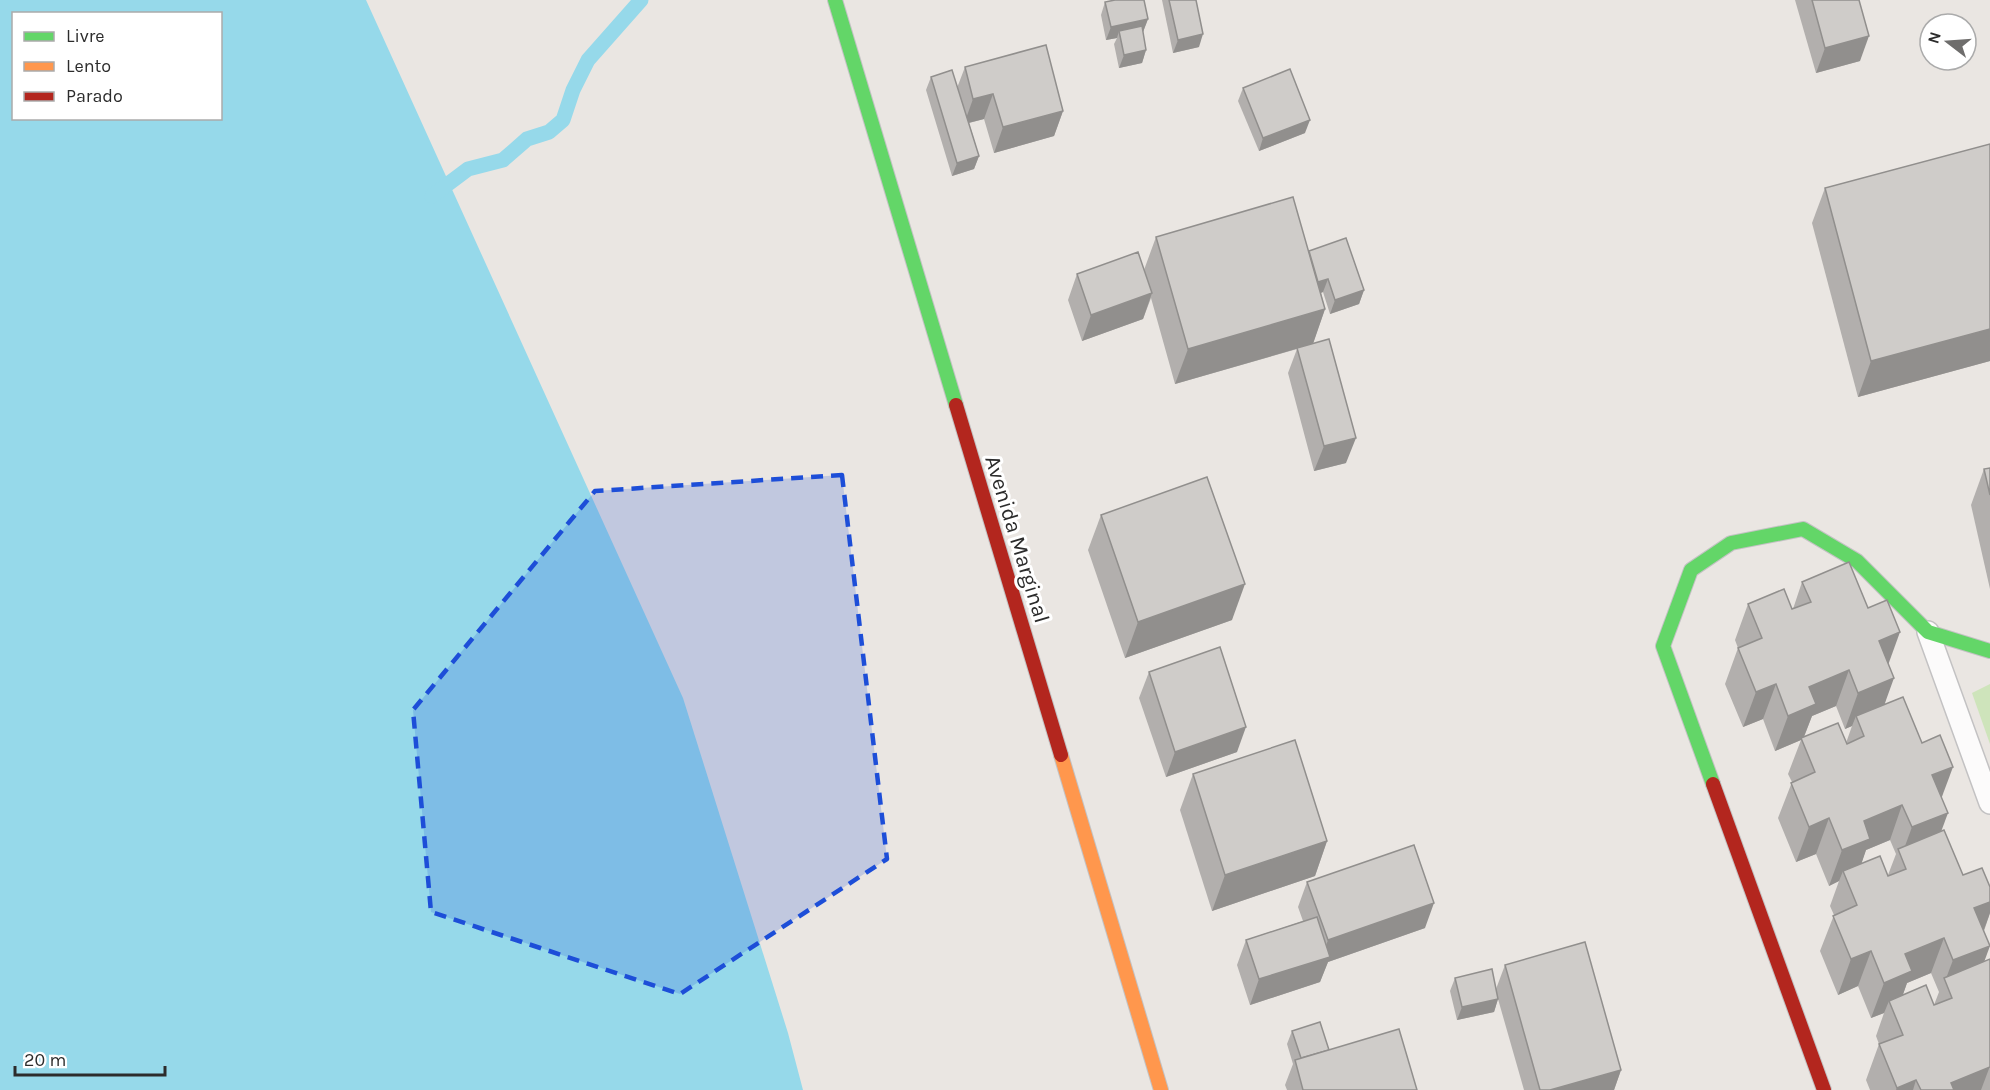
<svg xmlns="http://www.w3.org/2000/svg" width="1990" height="1090" font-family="Karla,sans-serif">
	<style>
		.green { fill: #cee4bb }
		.water { fill: #96d9ea; fill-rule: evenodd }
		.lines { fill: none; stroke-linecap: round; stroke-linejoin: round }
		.stream { stroke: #96d9ea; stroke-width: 15 }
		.lane-casing { stroke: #c3c2c3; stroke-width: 24 }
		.fast-casing { stroke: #c3c2c3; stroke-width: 16 }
		.slow-casing { stroke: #c3c2c3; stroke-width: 16 }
		.jam-casing { stroke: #c3c2c3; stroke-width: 16 }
		.lane { stroke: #fcfbfb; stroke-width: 21 }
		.fast { stroke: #63d668; stroke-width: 14 }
		.slow { stroke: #ff974d; stroke-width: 14 }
		.jam { stroke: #b3261e; stroke-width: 14 }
		.wall { fill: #b2afad; fill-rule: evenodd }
		.shaded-wall { fill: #918f8d }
		.building { fill: #cfccc9; stroke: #918f8d; stroke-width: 1.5 }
		.marked { fill: #1d4ed8; fill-opacity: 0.2; stroke: #1d4ed8; stroke-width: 4.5; stroke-dasharray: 12 8; stroke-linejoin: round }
		.labels { text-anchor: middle; stroke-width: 6; stroke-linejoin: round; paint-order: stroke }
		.street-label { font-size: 22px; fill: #2c2c2c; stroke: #fff }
	</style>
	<rect width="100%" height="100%" fill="#eae6e2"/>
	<!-- green -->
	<polygon class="green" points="1990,684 1990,744 1972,693"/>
	<!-- water -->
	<path class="water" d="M0,0H366L683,698L788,1033L803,1090H0ZM14,14H220V118H14Z"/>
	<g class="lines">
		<!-- stream -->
		<polyline class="stream" points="432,196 468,169 503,160 527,139 549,132 563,120 573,90 588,60 641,0"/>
		<defs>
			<polyline id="lane" points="1928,632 1990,803"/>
			<g id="fast">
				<polyline points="835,0 956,405"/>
				<polyline points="1713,784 1663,646 1691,570 1731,543 1803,529 1857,561 1928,632 1990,651"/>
			</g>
			<polyline id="slow" points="1061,755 1161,1090"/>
			<g id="jam">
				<polyline points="956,405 1061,755"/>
				<polyline points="1713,784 1824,1090"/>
			</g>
		</defs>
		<!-- lane casing -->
		<use href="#lane" class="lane-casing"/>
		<!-- fast casing -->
		<use href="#fast" class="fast-casing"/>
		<!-- slow casing -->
		<use href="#slow" class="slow-casing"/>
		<!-- jam casing -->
		<use href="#jam" class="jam-casing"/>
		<!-- lane -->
		<use href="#lane" class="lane"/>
		<!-- fast -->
		<use href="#fast" class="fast"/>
		<!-- slow -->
		<use href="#slow" class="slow"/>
		<!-- jam -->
		<use href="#jam" class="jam"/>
	</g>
	<!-- wall -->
	<g class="wall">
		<polygon points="1162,0 1196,0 1199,47 1173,53"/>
		<polygon points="1795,0 1859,0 1860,61 1816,73"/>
		<polygon points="1105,2 1148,19 1143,32 1146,50 1142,63 1119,68 1114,44 1117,38 1106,40 1101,15"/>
		<polygon points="965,67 1063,111 1054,136 994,153 984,119 969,123 979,156 974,169 952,176 926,90 931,77 957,88"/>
		<polygon points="1243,88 1305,133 1259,151 1238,101"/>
		<polygon points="1990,144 1990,361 1858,397 1812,223 1825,188"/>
		<polygon points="1156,237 1309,251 1364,290 1359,304 1330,314 1323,292 1321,293 1325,309 1313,343 1346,463 1314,471 1288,373 1297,349 1175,384 1151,298 1143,319 1082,341 1068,300 1077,274 1144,270"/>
		<polygon points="1990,468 1990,589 1971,505 1984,469"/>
		<polygon points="1101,515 1232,620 1125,658 1088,550"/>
		<path d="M1802,582L1888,664L1885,704L1942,798L1941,831L1963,875L1990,887V913L1984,931V962L1990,959V1090H1870L1866,1080L1879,1044L1876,1036L1884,1013L1871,1018L1858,986L1838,995L1820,951L1834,915L1830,906L1839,881L1829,886L1816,854L1796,862L1778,818L1792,782L1788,774L1801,740L1775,751L1763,719L1743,727L1725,684L1738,648L1735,640L1748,604L1793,609ZM1836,706L1845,729L1852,726L1846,743L1804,737L1812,716ZM1890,840L1896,854L1888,875L1861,864L1866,850ZM1931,973L1939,992L1934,1005L1903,994L1907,983Z"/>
		<polygon points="1149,672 1237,752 1166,777 1139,698"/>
		<polygon points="1193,774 1327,841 1315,876 1212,911 1180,810"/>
		<polygon points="1307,882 1425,928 1328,962 1320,982 1250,1005 1237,965 1246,940 1303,921 1298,907"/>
		<polygon points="1505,965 1621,1070 1614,1090 1524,1090 1498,999 1494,1012 1457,1020 1450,991 1455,978 1496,989"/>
		<polygon points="1292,1031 1329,1050 1417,1090 1287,1090 1285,1085 1293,1064 1287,1044"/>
	</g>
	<!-- shaded-wall -->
	<g class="shaded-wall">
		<polygon points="1148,19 1143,32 1120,37 1119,31 1117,38 1106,40 1111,27"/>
		<polygon points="1203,34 1199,47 1173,53 1178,40"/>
		<polygon points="1869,36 1860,61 1816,73 1825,48"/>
		<polygon points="1146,50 1142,63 1119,68 1124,55"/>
		<polygon points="993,94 984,119 964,124 973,99"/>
		<polygon points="1063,111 1054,136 994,153 1003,127"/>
		<polygon points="1310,120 1305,133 1259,151 1263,138"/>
		<polygon points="979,156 974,169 952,176 957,163"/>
		<polygon points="1328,279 1323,292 1307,298 1311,285"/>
		<polygon points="1364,290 1359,304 1330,314 1335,300"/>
		<polygon points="1152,293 1143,319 1082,341 1091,315"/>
		<polygon points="1325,309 1313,344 1175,384 1188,349"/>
		<polygon points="1990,329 1990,361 1858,397 1871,361"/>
		<polygon points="1356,438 1346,463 1314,471 1324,446"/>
		<polygon points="1245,584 1232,620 1125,658 1138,622"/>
		<polygon points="1900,632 1887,668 1879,641"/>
		<polygon points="1849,670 1836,706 1812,716 1803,739 1801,738 1801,740 1775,751 1788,716 1809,687"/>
		<polygon points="1894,678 1881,714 1856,716 1852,726 1845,729 1858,693"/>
		<polygon points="1776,684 1763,719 1743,727 1756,692"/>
		<polygon points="1246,727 1237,752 1166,777 1175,752"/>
		<polygon points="1953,767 1940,802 1932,775"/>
		<polygon points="1902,805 1890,840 1866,850 1858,874 1843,871 1839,881 1829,886 1842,850 1864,821"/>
		<polygon points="1948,813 1935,848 1901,857 1912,827"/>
		<polygon points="1829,818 1816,854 1796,862 1809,827"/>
		<polygon points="1327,841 1315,876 1212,911 1225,875"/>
		<polygon points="1990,902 1990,913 1982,935 1974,908"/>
		<polygon points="1434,903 1425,928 1328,962 1320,982 1250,1005 1259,979 1321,960 1328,940"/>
		<polygon points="1944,938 1931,973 1907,983 1899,1006 1889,1001 1884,1013 1871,1018 1884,983 1905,954"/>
		<polygon points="1990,946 1977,981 1945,981 1953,960"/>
		<polygon points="1871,951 1858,986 1838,995 1851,959"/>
		<polygon points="1498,999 1494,1012 1457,1020 1462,1007"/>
		<polygon points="1990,1066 1981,1090 1948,1090 1951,1083"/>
		<polygon points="1621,1070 1614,1090 1550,1090"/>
		<polygon points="1916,1080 1913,1090 1896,1090 1897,1088"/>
	</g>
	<!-- building -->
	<g class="building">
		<polygon points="1115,0 1144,0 1148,19 1111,27 1105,2"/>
		<polygon points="1169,0 1196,0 1203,34 1178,40"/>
		<polygon points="1812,0 1859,0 1869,36 1825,48"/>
		<polygon points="1142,26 1146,50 1124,55 1119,31"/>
		<polygon points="1046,45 1063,111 1003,127 993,94 973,99 965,67"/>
		<polygon points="1290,69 1310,120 1263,138 1243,88"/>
		<polygon points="952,70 979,156 957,163 931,77"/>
		<polygon points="1990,144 1990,329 1871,361 1825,188"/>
		<polygon points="1293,197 1325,309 1188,349 1156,237"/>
		<polygon points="1346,238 1364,290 1335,300 1328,279 1318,282 1309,251"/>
		<polygon points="1138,252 1152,293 1091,315 1077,274"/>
		<polygon points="1329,339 1356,438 1324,446 1297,348"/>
		<polygon points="1990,468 1990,495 1984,469"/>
		<polygon points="1207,477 1245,584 1138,622 1101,515"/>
		<polygon points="1849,562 1868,608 1887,600 1900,632 1879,641 1894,678 1858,693 1849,670 1809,687 1816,704 1788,716 1776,684 1756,692 1738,648 1762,638 1748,604 1784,589 1792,609 1811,602 1802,582"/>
		<polygon points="1220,647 1246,727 1175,752 1149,672"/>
		<polygon points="1903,697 1922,743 1940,735 1953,767 1932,775 1948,813 1912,827 1902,805 1864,821 1870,839 1842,850 1829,818 1809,827 1791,783 1815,772 1801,738 1838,723 1847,744 1864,736 1856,716"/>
		<polygon points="1295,740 1327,841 1225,875 1193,774"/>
		<polygon points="1944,830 1963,875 1982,868 1990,887 1990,902 1974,908 1990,946 1953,960 1944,938 1905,954 1912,971 1884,983 1871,951 1851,959 1833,916 1857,905 1843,871 1880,856 1888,876 1906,869 1898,849"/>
		<polygon points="1414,845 1434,903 1328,940 1307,882"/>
		<polygon points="1317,917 1330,957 1259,979 1246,940"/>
		<polygon points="1585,942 1621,1070 1550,1090 1540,1090 1505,965"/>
		<polygon points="1990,959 1990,1067 1951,1083 1954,1090 1921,1090 1916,1080 1897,1088 1879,1044 1903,1035 1889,1001 1926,985 1934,1005 1952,998 1944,978"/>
		<polygon points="1492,969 1498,999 1462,1007 1455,978"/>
		<polygon points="1320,1022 1329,1050 1301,1058 1292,1031"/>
		<polygon points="1399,1029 1417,1090 1303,1090 1295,1060"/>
	</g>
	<!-- marked area -->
	<path class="marked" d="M842,475L887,859L680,994L431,912L413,710L595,491Z"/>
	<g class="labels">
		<!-- street labels -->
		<g class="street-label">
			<text transform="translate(1018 539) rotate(73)" y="8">Avenida Marginal</text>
		</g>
	</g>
	<!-- legend -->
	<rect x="12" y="12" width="210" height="108" fill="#ffffff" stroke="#ababab" stroke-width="1.5"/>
	<rect x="24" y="32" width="30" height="9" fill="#63d668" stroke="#ababab" stroke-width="1.5"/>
	<text x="66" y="42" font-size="18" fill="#2c2c2c">Livre</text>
	<rect x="24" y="62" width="30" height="9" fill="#ff974d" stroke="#ababab" stroke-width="1.5"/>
	<text x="66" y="72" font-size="18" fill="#2c2c2c">Lento</text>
	<rect x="24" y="92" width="30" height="9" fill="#b3261e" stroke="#ababab" stroke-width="1.5"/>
	<text x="66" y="102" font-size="18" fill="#2c2c2c">Parado</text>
	<!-- north arrow -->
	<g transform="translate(1948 42) rotate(287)"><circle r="28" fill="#ffffff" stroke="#ababab" stroke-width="1.5"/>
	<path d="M0-4.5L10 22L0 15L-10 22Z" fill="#6e6d6c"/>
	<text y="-9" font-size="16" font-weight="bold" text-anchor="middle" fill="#2c2c2c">N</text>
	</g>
	<!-- scale -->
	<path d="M15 1066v9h150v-9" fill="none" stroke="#2c2c2c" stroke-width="3"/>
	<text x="24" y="1066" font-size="18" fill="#2c2c2c" stroke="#ffffff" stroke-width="4.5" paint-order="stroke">20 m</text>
</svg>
